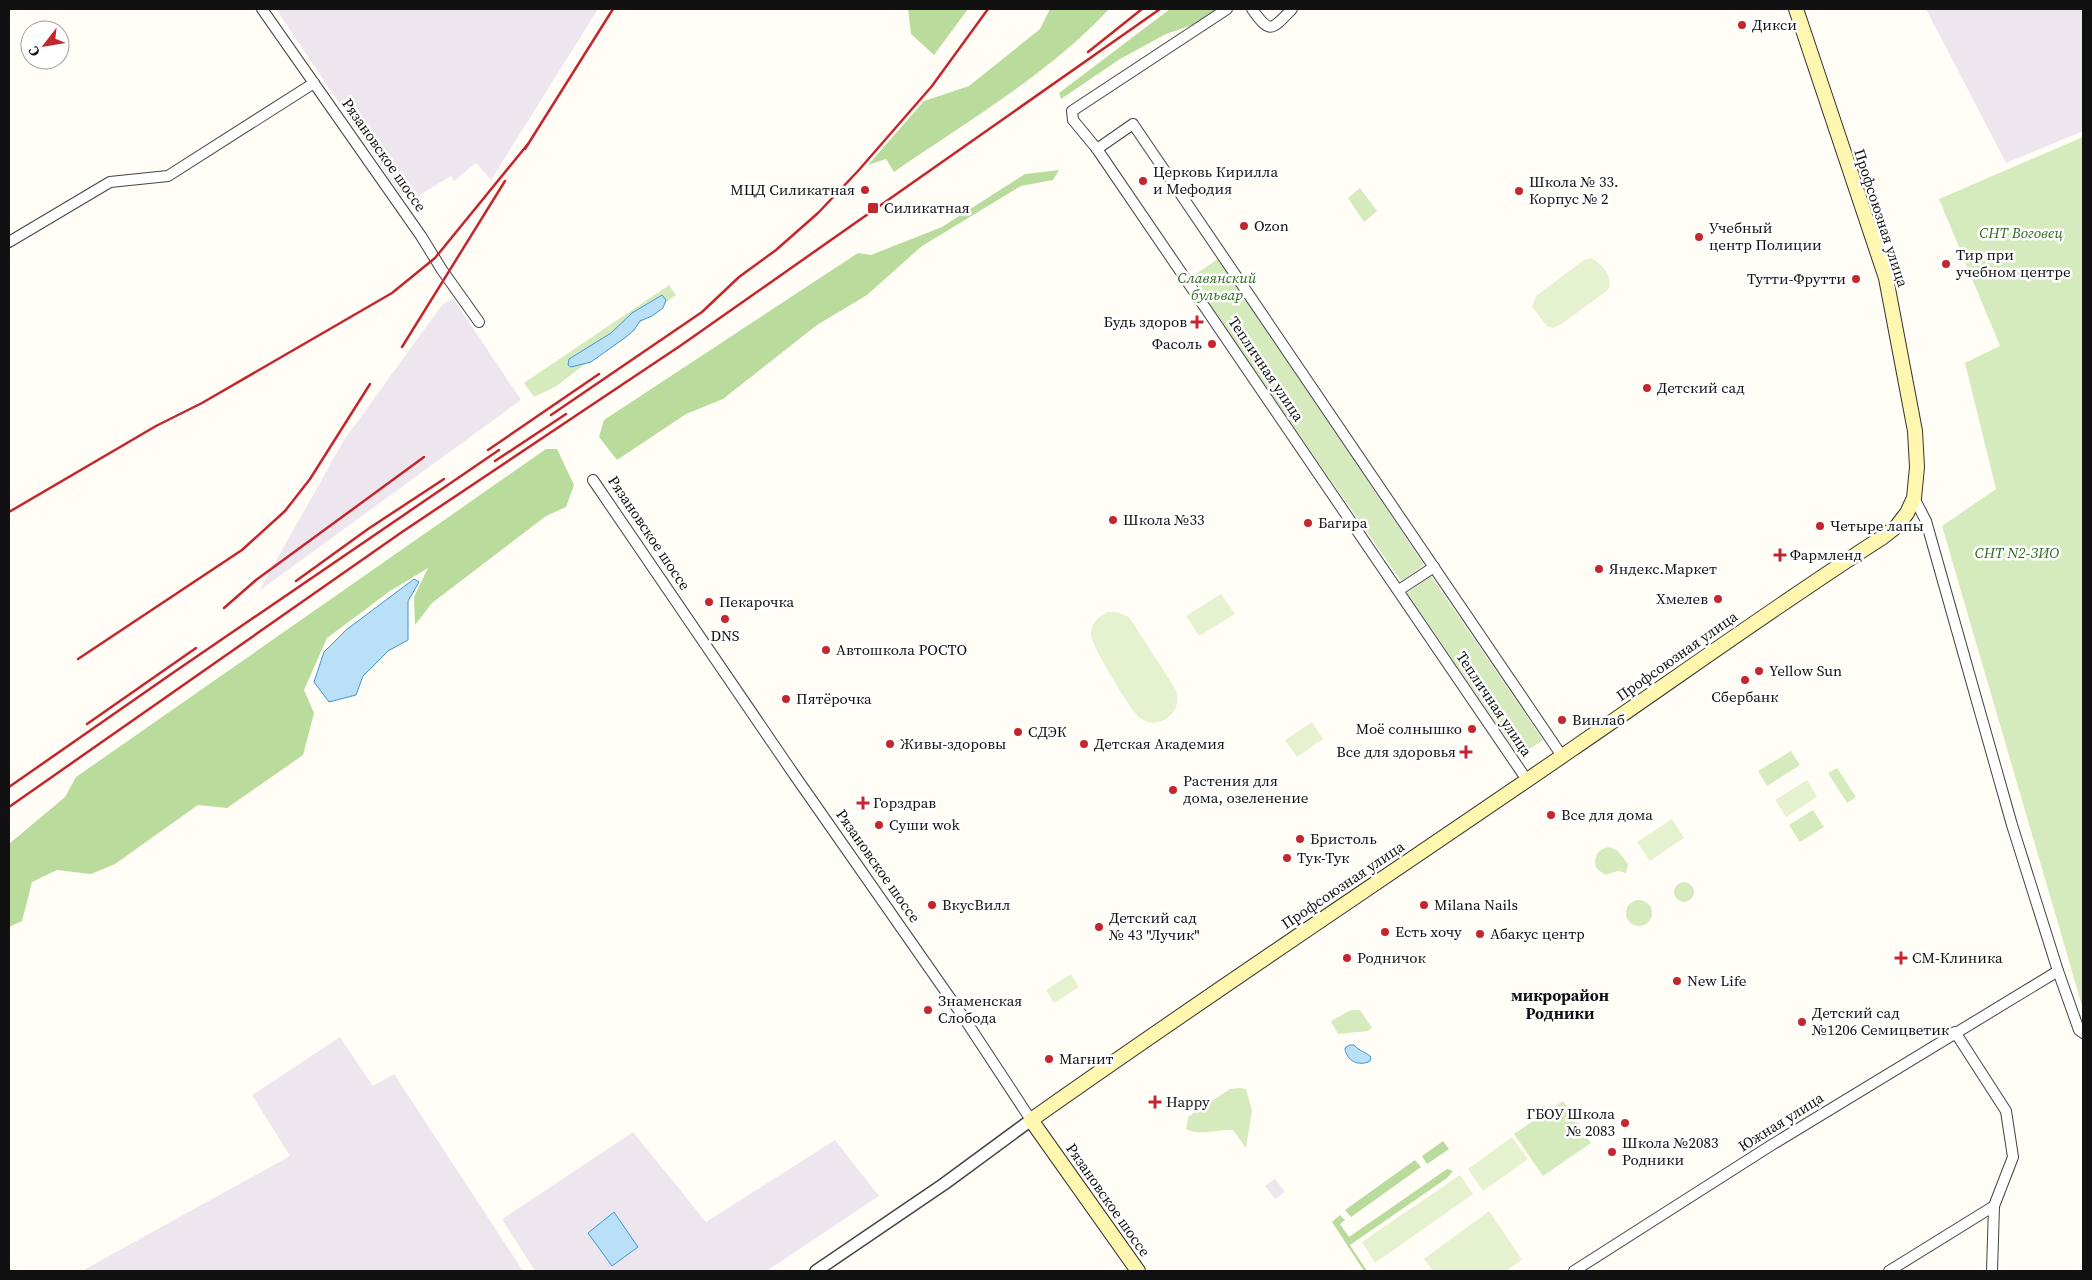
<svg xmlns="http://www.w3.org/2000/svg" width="2092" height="1280" font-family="'Source Serif 4',serif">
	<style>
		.industrial { fill: #eee6ef }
		.green { fill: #d5ebbd }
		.forest { fill: #b9dc9c }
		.pitch { fill: #e6f2cf }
		.water { fill: #b9e0f7; stroke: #3f96cf }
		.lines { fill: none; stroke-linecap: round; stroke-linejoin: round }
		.minor-casing { stroke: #444; stroke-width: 12 }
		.tertiary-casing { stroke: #444; stroke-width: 14 }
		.secondary-casing { stroke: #333; stroke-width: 16 }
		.minor { stroke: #fff; stroke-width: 10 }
		.tertiary { stroke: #fff; stroke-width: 11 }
		.secondary { stroke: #fff6b0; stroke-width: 14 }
		.rail { stroke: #c4262e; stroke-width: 2.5 }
		.poi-dot { fill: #c4262e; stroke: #fff; stroke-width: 2 }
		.labels { text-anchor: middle; stroke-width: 5; stroke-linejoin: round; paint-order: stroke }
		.poi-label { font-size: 15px; fill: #111; stroke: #fff; text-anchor: start }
		.street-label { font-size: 15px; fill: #111; stroke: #fff }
		.park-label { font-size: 15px; font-style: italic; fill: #2f6b1f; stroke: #fff }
		.neighbourhood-label { font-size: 16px; font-weight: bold; fill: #111; stroke: #fff }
	</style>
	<rect width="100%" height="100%" fill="#fffdf5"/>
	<!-- industrial -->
	<g class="industrial">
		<polygon points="276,9 598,9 491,180 476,163 454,181 451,176 418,196 413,189 400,194"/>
		<polygon points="1926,9 2083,9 2083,131 2006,163"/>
		<polygon points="453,298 521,400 259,591 344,440 442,305"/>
		<polygon points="340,1037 373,1086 394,1074 523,1271 82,1271 290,1156 252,1095"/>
		<polygon points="633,1132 706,1222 835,1140 879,1196 767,1271 535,1271 502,1219"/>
		<polygon points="1275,1179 1285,1192 1275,1199 1265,1186"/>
	</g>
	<!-- green -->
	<g class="green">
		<polygon points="2083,137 2083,1009 1942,526 1996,489 1965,363 2000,346 1939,199"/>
		<polygon points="1360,188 1377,211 1364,222 1348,198"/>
		<polygon points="1219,258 1424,565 1401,581 1190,278"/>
		<polygon points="669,285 676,295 555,387 534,397 524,383"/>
		<polygon points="1431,576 1543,740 1519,756 1407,593"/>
		<polygon points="1791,751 1800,765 1767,786 1758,771"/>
		<polygon points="1837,768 1856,797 1847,803 1828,773"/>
		<polygon points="1813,810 1824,827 1800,842 1789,825"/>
		<path d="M1610,847L1618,851L1628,864L1626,873L1618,871L1605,875L1596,868C1593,857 1598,848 1610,847Z"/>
		<circle cx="1684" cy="892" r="10"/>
		<circle cx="1639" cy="913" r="13"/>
		<polygon points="1351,1010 1360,1010 1372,1028 1368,1031 1338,1034 1331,1021"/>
		<path d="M1240,1088L1246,1089L1252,1111L1246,1148L1233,1130C1219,1129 1197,1136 1186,1129L1188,1117L1230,1089Z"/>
		<polygon points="1563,1101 1591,1143 1543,1176 1514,1134"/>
	</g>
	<!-- forest -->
	<g class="forest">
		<polygon points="908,9 968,9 934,55 911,34"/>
		<path d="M1050,9H1109C1049,74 966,122 894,172L886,159L868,165L924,101L969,86L1040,29Z"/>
		<polygon points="1170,9 1219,9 1201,22 1166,34 1120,59 1061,99 1059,93"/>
		<polygon points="1059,170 1053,180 1021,186 922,246 867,295 817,325 723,399 686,414 617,460 599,437 604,420 858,253 871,255 942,227 1025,174"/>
		<polygon points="546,449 557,449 574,485 566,507 546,516 432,603 415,625 414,597 428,568 390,591 327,638 304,690 314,713 303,755 227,808 198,805 115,864 91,874 57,870 32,882 22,921 9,927 9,844 65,797 76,777"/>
		<polygon points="1443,1141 1449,1149 1427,1164 1422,1156"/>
		<polygon points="1415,1160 1421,1167 1351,1217 1345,1210"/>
		<polygon points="1447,1169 1453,1171 1447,1178 1350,1245 1367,1271 1364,1271 1332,1222 1340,1215 1345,1220 1340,1224 1349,1237"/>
	</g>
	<!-- pitch -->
	<g class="pitch">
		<path d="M1591,258C1602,263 1614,278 1608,290L1560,325L1552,328L1547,326L1532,307L1536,296L1584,260Z"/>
		<polygon points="1221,594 1235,614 1199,636 1186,616"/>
		<path d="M1108,612H1116L1129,617L1176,690C1184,712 1159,732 1140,718C1131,711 1091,645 1091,635C1090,624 1098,617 1108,612Z"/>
		<polygon points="1312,722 1323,739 1297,757 1285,740"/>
		<polygon points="1807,780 1817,797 1786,817 1775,800"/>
		<polygon points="1672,819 1684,838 1650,861 1637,842"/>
		<polygon points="1071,974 1079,987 1054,1003 1046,990"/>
		<polygon points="1512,1137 1528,1159 1483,1191 1468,1169"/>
		<polygon points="1460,1175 1473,1194 1375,1263 1362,1242"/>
		<polygon points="1489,1211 1522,1260 1505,1271 1433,1271 1424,1259"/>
	</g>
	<!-- water -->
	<g class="water">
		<polygon points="662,295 666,300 663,308 652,316 640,321 634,330 626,337 591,362 571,367 568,365 569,359 611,333 632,313"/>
		<polygon points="414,579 419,582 408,601 408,640 388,651 363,676 356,695 329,702 314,682 324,652 346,630"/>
		<path d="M1350,1045H1354C1359,1051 1366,1052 1371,1057L1370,1061C1359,1067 1346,1061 1345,1048Z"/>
		<polygon points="614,1212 638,1247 612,1266 588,1233"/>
	</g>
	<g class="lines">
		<defs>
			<g id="minor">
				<polyline points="262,9 421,236 442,270 479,322"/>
				<path d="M1252,9C1270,34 1271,31 1292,9"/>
				<polyline points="1097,149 1073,120 1072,111 1227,9"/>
				<polyline points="9,242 110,182 168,176 314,83"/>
				<polyline points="593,480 793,773 962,1015 1031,1120"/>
				<polyline points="1914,498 1926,521 2012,825 2058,971 2079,1030 2083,1033"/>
				<polyline points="1399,590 1434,567"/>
				<polyline points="1527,780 1097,149 1133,124 1562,756"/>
				<polyline points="1955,1032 2006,1111 2013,1157 1994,1206 1992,1271"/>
				<polyline points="1574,1271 1770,1146 2058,971"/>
				<polyline points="1889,1271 1994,1206"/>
			</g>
			<polyline id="tertiary" points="816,1271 944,1184 1031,1120"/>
			<path id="secondary" d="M1138,1271L1031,1120C1209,994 1391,874 1571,750C1675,679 1777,605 1883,537L1897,526L1907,513L1914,498L1917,467L1915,431L1886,278L1796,9"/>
		</defs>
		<!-- minor casing -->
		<use href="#minor" class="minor-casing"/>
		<!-- tertiary casing -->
		<use href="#tertiary" class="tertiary-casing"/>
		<!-- secondary casing -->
		<use href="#secondary" class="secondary-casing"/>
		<!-- minor -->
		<use href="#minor" class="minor"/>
		<!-- tertiary -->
		<use href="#tertiary" class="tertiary"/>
		<!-- secondary -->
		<use href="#secondary" class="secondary"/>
		<!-- rail -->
		<g class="rail">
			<polyline points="1088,52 1142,9"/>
			<polyline points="525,149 613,9"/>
			<polyline points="402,347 505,181"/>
			<polyline points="551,415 702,312 739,277 776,250 818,213 858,171 932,86 988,9"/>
			<polyline points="488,450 599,374"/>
			<polyline points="495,461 566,414"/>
			<polyline points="9,512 156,426 202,403 392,293 435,258 528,144"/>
			<polyline points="296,581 368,529 444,479"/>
			<polyline points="224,608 256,580 424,457"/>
			<polyline points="78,659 242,550 285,511 310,479 370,384"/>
			<polyline points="87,724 196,648"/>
			<polyline points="9,787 177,670 499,450"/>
			<polyline points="9,807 402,532 680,346 1160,9"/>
		</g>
	</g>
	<!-- markers -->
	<g class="poi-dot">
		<circle cx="1742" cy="25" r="5"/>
		<circle cx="1143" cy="181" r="5"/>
		<circle cx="865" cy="190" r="5"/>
		<circle cx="1519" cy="191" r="5"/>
		<rect x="867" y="202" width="12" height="12" rx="2.5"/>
		<circle cx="1244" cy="226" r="5"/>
		<circle cx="1699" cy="237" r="5"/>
		<circle cx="1946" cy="264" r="5"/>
		<circle cx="1856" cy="279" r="5"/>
		<path d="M1194.5 314.5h5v5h5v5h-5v5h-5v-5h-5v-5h5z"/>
		<circle cx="1212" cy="344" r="5"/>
		<circle cx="1647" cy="388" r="5"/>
		<circle cx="1113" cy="520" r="5"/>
		<circle cx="1308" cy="523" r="5"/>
		<circle cx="1820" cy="526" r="5"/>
		<path d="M1777.5 547.5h5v5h5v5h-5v5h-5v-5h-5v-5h5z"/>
		<circle cx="1599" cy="569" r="5"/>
		<circle cx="1718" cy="599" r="5"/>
		<circle cx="709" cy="602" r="5"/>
		<circle cx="725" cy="619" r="5"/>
		<circle cx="826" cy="650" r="5"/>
		<circle cx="1759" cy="671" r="5"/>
		<circle cx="1745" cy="680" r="5"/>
		<circle cx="786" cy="699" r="5"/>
		<circle cx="1562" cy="720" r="5"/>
		<circle cx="1472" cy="729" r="5"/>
		<circle cx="1018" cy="732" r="5"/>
		<circle cx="890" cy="744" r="5"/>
		<circle cx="1084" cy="744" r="5"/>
		<path d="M1463.5 744.5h5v5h5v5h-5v5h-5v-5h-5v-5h5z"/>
		<circle cx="1173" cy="790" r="5"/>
		<path d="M860.5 795.5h5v5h5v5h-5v5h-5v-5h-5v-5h5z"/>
		<circle cx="1551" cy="815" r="5"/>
		<circle cx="879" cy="825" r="5"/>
		<circle cx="1300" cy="839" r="5"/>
		<circle cx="1287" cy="858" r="5"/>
		<circle cx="932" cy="905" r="5"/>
		<circle cx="1424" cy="905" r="5"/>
		<circle cx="1099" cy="927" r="5"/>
		<circle cx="1385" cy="932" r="5"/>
		<circle cx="1480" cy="934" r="5"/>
		<circle cx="1347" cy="958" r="5"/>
		<path d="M1898.5 950.5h5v5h5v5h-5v5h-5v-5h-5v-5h5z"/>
		<circle cx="1677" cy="981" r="5"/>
		<circle cx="928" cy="1010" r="5"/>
		<circle cx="1802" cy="1022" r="5"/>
		<circle cx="1049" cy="1059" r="5"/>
		<path d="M1152.5 1094.5h5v5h5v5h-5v5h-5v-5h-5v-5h5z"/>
		<circle cx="1625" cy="1123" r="5"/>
		<circle cx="1612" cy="1152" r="5"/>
	</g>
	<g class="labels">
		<!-- poi labels -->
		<g class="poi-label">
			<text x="1752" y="30">Дикси</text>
			<text x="1153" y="177">Церковь Кирилла<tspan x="1153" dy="17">и Мефодия</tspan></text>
			<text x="1529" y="187">Школа № 33.<tspan x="1529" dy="17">Корпус № 2</tspan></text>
			<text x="855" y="195" text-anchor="end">МЦД Силикатная</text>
			<text x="884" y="213">Силикатная</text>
			<text x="1254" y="231">Ozon</text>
			<text x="1709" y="233">Учебный<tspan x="1709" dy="17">центр Полиции</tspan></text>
			<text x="1956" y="260">Тир при<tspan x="1956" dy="17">учебном центре</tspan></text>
			<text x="1846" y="284" text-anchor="end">Тутти-Фрутти</text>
			<text x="1187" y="327" text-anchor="end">Будь здоров</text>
			<text x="1202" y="349" text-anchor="end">Фасоль</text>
			<text x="1657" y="393">Детский сад</text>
			<text x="1123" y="525">Школа №33</text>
			<text x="1318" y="528">Багира</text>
			<text x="1830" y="531">Четыре лапы</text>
			<text x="1790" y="560">Фармленд</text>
			<text x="1609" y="574">Яндекс.Маркет</text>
			<text x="1708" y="604" text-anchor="end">Хмелев</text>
			<text x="719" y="607">Пекарочка</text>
			<text x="725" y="641" text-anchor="middle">DNS</text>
			<text x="836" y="655">Автошкола РОСТО</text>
			<text x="1769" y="676">Yellow Sun</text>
			<text x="1745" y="702" text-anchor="middle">Сбербанк</text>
			<text x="796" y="704">Пятёрочка</text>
			<text x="1572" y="725">Винлаб</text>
			<text x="1462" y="734" text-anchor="end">Моё солнышко</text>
			<text x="1028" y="737">СДЭК</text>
			<text x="900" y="749">Живы-здоровы</text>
			<text x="1094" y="749">Детская Академия</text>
			<text x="1456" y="757" text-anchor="end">Все для здоровья</text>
			<text x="1183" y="786">Растения для<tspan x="1183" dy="17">дома, озеленение</tspan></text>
			<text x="873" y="808">Горздрав</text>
			<text x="1561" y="820">Все для дома</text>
			<text x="889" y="830">Суши wok</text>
			<text x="1310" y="844">Бристоль</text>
			<text x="1297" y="863">Тук-Тук</text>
			<text x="942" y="910">ВкусВилл</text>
			<text x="1434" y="910">Milana Nails</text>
			<text x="1109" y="923">Детский сад<tspan x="1109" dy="17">№ 43 "Лучик"</tspan></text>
			<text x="1395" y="937">Есть хочу</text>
			<text x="1490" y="939">Абакус центр</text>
			<text x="1357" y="963">Родничок</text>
			<text x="1912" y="963">СМ-Клиника</text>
			<text x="1687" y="986">New Life</text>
			<text x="938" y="1006">Знаменская<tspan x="938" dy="17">Слобода</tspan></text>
			<text x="1812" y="1018">Детский сад<tspan x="1812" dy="17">№1206 Семицветик</tspan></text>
			<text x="1059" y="1064">Магнит</text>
			<text x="1166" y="1107">Happy</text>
			<text x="1615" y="1119" text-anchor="end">ГБОУ Школа<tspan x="1615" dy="17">№ 2083</tspan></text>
			<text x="1622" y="1148">Школа №2083<tspan x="1622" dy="17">Родники</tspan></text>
		</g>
		<!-- street labels -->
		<g class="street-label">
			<text transform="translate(384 155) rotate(55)" y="5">Рязановское шоссе</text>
			<text transform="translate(1881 218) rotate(72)" y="5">Профсоюзная улица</text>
			<text transform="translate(1266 369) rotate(56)" y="5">Тепличная улица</text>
			<text transform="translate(649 533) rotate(56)" y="5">Рязановское шоссе</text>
			<text transform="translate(1677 656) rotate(-35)" y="5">Профсоюзная улица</text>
			<text transform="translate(1494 704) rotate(56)" y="5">Тепличная улица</text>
			<text transform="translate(878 866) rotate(55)" y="5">Рязановское шоссе</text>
			<text transform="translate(1343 885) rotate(-34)" y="5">Профсоюзная улица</text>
			<text transform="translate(1781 1122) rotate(-32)" y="5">Южная улица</text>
			<text transform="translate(1108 1200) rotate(55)" y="5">Рязановское шоссе</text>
		</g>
		<!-- park labels -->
		<g class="park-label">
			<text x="2021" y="238">СНТ Воговец</text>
			<text x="1217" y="283">Славянский<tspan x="1217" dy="17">бульвар</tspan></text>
			<text x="2017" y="558">СНТ N2-ЗИО</text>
		</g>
		<!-- neighbourhood labels -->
		<g class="neighbourhood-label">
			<text x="1560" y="1001">микрорайон<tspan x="1560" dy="18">Родники</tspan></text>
		</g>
	</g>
	<!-- border -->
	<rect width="2092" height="1280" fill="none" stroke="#111111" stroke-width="20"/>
	<!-- north arrow -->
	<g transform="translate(45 45) rotate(239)"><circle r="24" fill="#ffffff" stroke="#a0a0a0"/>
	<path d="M0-4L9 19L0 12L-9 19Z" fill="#c4262e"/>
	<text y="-8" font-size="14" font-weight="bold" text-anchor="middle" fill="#111111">С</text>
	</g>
</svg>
